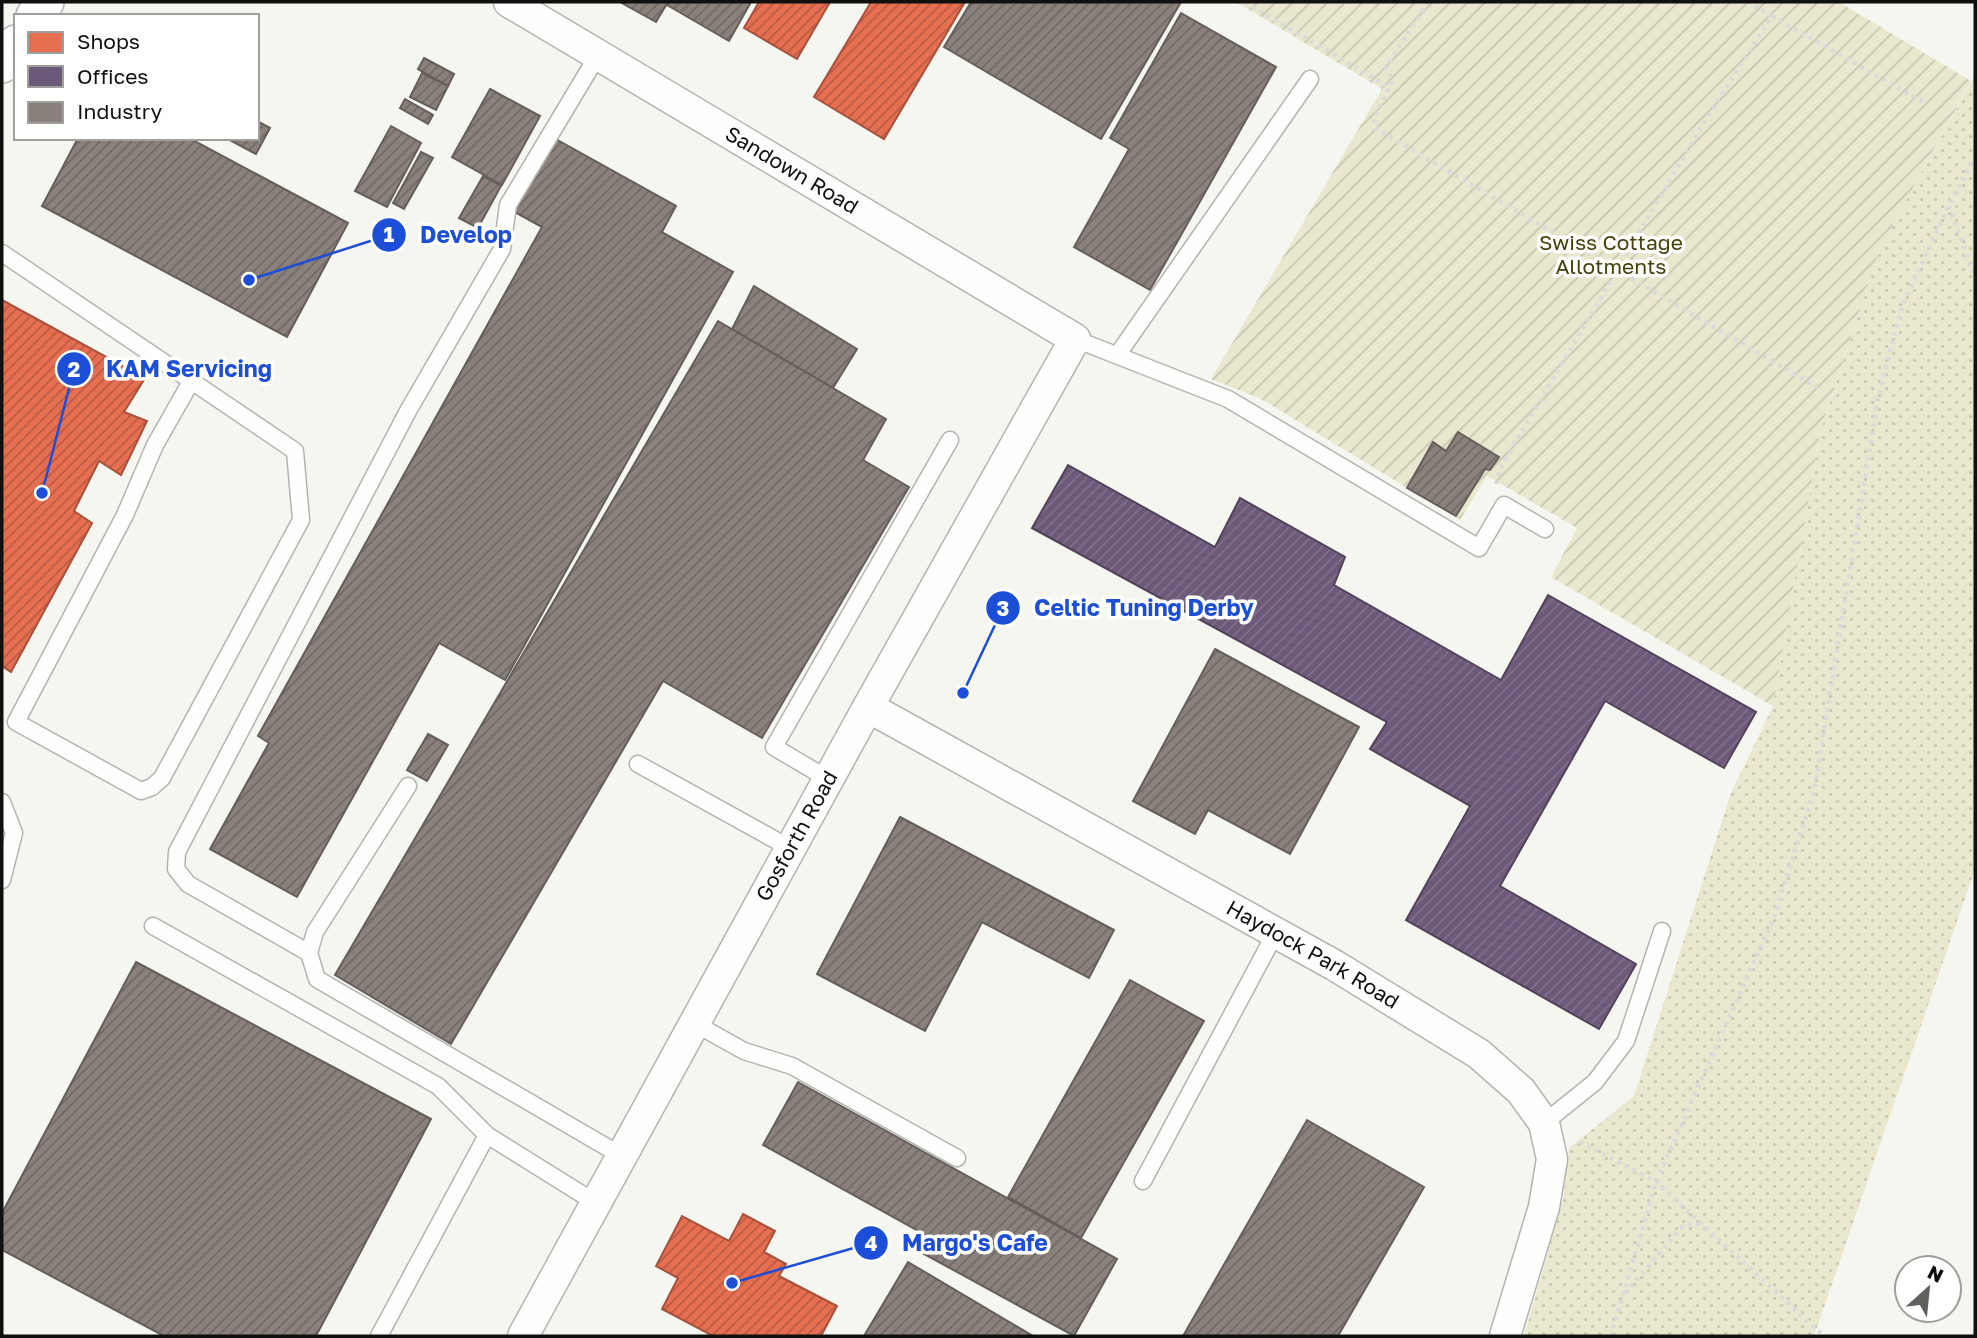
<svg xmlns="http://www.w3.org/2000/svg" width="1977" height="1338" font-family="'Golos Text',sans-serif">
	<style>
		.grass { fill: url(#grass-dots) }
		.garden { fill: url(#garden-furrows) }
		.shops { fill: url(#shops-hatch); stroke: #a6523d; stroke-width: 2 }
		.offices { fill: url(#offices-hatch); stroke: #51435a; stroke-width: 2 }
		.industry { fill: url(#industry-hatch); stroke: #655f5b; stroke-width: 2 }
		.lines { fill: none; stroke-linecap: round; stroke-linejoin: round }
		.service-casing { stroke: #b3b3b0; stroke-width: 19 }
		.minor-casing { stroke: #b3b3b0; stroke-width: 33 }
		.tertiary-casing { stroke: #b3b3b0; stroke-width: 40 }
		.path { stroke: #dadad9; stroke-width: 4.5; stroke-dasharray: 3.5 5; stroke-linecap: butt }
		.service { stroke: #fefefd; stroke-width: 16 }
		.minor { stroke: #fefefd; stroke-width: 30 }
		.tertiary { stroke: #fefefd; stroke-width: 37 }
		.labels { text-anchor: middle; stroke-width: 7; stroke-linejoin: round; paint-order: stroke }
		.street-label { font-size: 21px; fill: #10100e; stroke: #fffffe }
		.park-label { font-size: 21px; fill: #45410c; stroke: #fffffe }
		.leader { fill: none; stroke: #1d4ed8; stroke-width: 2.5 }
		.callout-dot { fill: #1d4ed8; stroke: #fffffe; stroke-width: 2.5 }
		.mark-label { font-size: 21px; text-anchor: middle; font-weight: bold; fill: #fff }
		.callout-label { font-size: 23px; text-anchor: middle; font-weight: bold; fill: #1d4ed8; stroke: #fffffe; stroke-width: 7; stroke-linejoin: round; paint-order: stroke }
	</style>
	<defs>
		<pattern id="grass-dots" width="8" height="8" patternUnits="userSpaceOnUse" patternTransform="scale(1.75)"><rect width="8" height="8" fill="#e9e8ce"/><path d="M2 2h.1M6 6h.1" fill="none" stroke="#c7c6b0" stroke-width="1.8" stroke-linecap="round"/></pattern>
		<pattern id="garden-furrows" width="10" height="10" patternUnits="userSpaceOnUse" patternTransform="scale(1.75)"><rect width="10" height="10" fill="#e9e8ce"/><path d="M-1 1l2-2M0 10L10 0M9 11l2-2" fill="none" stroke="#c7c6b0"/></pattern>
		<pattern id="shops-hatch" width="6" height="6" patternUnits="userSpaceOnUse" patternTransform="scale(1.75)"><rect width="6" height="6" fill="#e76f51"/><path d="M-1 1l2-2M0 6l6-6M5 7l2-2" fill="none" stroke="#ba5a42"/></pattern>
		<pattern id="offices-hatch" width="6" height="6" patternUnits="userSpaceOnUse" patternTransform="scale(1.75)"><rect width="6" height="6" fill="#6d597a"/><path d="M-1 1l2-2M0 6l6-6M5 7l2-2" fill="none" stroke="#807089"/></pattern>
		<pattern id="industry-hatch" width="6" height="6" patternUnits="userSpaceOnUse" patternTransform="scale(1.75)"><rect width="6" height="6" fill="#8a817c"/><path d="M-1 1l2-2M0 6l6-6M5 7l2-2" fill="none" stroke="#6f6864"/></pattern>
	</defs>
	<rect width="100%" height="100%" fill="#f6f6f1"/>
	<!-- grass -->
	<polygon class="grass" points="1975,75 1975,869 1814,1336 1524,1336 1563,1200 1569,1148 1634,1096 1731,793 1773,706 1821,430 1880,248"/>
	<!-- garden -->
	<polygon class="garden" points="1236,2 1839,2 1971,81 1880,248 1821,429 1773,706 1551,577 1577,528 1487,476 1460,520 1261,399 1211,379 1382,89"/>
	<!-- shops -->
	<g class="shops">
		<polygon points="759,2 830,2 797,59 744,28"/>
		<polygon points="871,2 965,2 884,139 814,97"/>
		<polygon points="2,300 145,378 124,412 147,421 121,475 99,461 74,511 92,523 11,672 2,666"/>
		<polygon points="743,1214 775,1231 764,1252 786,1264 779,1276 837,1306 821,1336 713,1336 662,1309 678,1278 656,1266 682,1216 729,1241"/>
	</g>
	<!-- offices -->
	<polygon class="offices" points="1068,465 1215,547 1240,498 1345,557 1334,585 1501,680 1548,595 1756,712 1724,768 1605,701 1500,886 1636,964 1599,1029 1406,920 1470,806 1370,749 1387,722 1032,528"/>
	<!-- industry -->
	<g class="industry">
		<polygon points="620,2 668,2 656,22"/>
		<polygon points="669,2 751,2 729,41 667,5"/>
		<polygon points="971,2 1181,2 1101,139 944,47"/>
		<polygon points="1181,13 1276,67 1150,290 1074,247 1129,149 1110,138"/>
		<polygon points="424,58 454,74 448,86 418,69"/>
		<polygon points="422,73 448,86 436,110 410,97"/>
		<polygon points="490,89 540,116 502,185 452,157"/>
		<polygon points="405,99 433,115 428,124 400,108"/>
		<polygon points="257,121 270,128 256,154 226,138 257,138"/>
		<polygon points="391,126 421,143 387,207 355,191"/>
		<polygon points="78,138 189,138 348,223 287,337 42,206"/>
		<polygon points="554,138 676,206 662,232 733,272 505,680 439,643 297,897 210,849 269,743 258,736 542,227 513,211"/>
		<polygon points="421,152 433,158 404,209 393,203"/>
		<polygon points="483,176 501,186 478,228 459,218"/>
		<polygon points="754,286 857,349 833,388 732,329"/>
		<polygon points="718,321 886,419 863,460 909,487 762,738 663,681 451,1044 335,975"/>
		<polygon points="1458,432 1499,457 1490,470 1485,469 1456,516 1407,488 1433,442 1446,451"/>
		<polygon points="1215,649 1359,727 1290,854 1208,810 1195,834 1133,801"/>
		<polygon points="428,734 448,745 427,781 407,770"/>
		<polygon points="900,817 1114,930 1089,978 982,922 925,1031 817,974"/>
		<polygon points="136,962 431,1119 316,1336 164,1336 2,1250 2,1213"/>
		<polygon points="1130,980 1204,1021 1081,1238 1008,1197"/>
		<polygon points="798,1082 1117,1259 1074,1336 915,1249 924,1234 763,1145"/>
		<polygon points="1307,1120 1424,1187 1338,1336 1183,1336"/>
		<polygon points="908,1262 1033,1336 864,1336"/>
	</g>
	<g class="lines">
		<defs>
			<g id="service">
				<polyline points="2,253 295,451 301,520 162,778 152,787 141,791 16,722 125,515 155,445 192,380"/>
				<polyline points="1075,339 1228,399 1479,548 1504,505 1545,529"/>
				<polyline points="1118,354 1310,79"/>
				<polyline points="638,764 790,848"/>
				<polyline points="828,779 774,747 950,440"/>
				<polyline points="408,786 315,932 309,953 317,979 622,1156"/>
				<polyline points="2,802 14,833 2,880"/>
				<polyline points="153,926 438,1086 487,1135 596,1203"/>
				<polyline points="309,953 188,884 176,869 177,852 408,411 502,249 508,205 598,55"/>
				<polyline points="694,1023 744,1051 792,1066 957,1158"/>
				<polyline points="1544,1123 1595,1082 1626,1041 1662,931"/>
				<polyline points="1143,1181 1276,932"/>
				<polyline points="379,1336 487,1135"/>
			</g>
			<g id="minor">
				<path id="s1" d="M509,2L1075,339L868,707L523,1336"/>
				<path id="s2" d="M868,707L1334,965L1479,1054L1521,1091L1544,1123L1552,1159L1544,1207L1505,1336"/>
			</g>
			<g id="tertiary">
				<polyline points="35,16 45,2"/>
				<polyline points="2,64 16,44"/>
			</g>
		</defs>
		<!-- service casing -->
		<use href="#service" class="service-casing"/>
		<!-- minor casing -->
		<use href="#minor" class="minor-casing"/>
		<!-- tertiary casing -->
		<use href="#tertiary" class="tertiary-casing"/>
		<!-- path -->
		<g class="path">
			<polyline points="1245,2 1389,87"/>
			<polyline points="1428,2 1386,67 1393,80 1374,119 1375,128 1818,388"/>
			<polyline points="1772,16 1923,102"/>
			<polyline points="1949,206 1975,278"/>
			<polyline points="1496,484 1501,467 1709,114 1772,16 1748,2"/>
			<polyline points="1580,1142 1656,1182 1824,1336"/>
			<polyline points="1625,1293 1683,1226 1693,1223 1704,1226"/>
			<polyline points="1611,1336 1656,1182 1774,917 1814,792 1878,398 1902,306 1949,205 1975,157"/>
		</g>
		<!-- service -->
		<use href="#service" class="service"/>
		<!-- minor -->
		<use href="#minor" class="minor"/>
		<!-- tertiary -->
		<use href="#tertiary" class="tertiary"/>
	</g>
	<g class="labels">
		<!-- street labels -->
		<g class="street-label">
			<text dy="7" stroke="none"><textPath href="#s1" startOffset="329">Sandown Road</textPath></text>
			<text transform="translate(797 836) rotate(-61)" y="7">Gosforth Road</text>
			<text dy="7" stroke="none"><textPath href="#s2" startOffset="509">Haydock Park Road</textPath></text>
		</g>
		<!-- park labels -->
		<g class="park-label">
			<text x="1611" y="250">Swiss Cottage<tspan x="1611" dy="24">Allotments</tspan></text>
		</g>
	</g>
	<!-- callouts -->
	<path class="leader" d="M249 280L389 235M42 493L74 369M963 693L1003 608M732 1283L871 1243"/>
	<g class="callout-dot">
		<circle cx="249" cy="280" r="7"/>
		<circle cx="42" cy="493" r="7"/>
		<circle cx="963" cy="693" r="7"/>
		<circle cx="732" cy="1283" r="7"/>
		<circle cx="389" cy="235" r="18"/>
		<circle cx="74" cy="369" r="18"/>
		<circle cx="1003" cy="608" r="18"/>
		<circle cx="871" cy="1243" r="18"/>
	</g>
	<g class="mark-label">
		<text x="389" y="242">1</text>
		<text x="74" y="377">2</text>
		<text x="1003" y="616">3</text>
		<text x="871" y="1251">4</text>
	</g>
	<g class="callout-label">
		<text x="466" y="243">Develop</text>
		<text x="189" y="377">KAM Servicing</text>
		<text x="1144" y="616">Celtic Tuning Derby</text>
		<text x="975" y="1251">Margo's Cafe</text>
	</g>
	<!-- border -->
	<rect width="1977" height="1338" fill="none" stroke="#10100e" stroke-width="7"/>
	<!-- legend -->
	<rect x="14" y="14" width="245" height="126" fill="#fffffe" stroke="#9f9f9e" stroke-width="2"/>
	<rect x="28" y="32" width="35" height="21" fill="#e76f51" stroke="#9f9f9e" stroke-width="2"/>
	<text x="77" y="49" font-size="21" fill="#10100e">Shops</text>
	<rect x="28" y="66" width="35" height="21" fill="#6d597a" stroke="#9f9f9e" stroke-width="2"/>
	<text x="77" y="84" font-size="21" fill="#10100e">Offices</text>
	<rect x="28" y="102" width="35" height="21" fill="#8a817c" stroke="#9f9f9e" stroke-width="2"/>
	<text x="77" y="119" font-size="21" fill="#10100e">Industry</text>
	<!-- north arrow -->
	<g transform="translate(1928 1289) rotate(27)"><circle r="33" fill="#fffffe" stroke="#9f9f9e" stroke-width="2"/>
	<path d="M0-5L12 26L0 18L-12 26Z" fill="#60605d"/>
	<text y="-10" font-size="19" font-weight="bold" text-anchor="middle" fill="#10100e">N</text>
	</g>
</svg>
